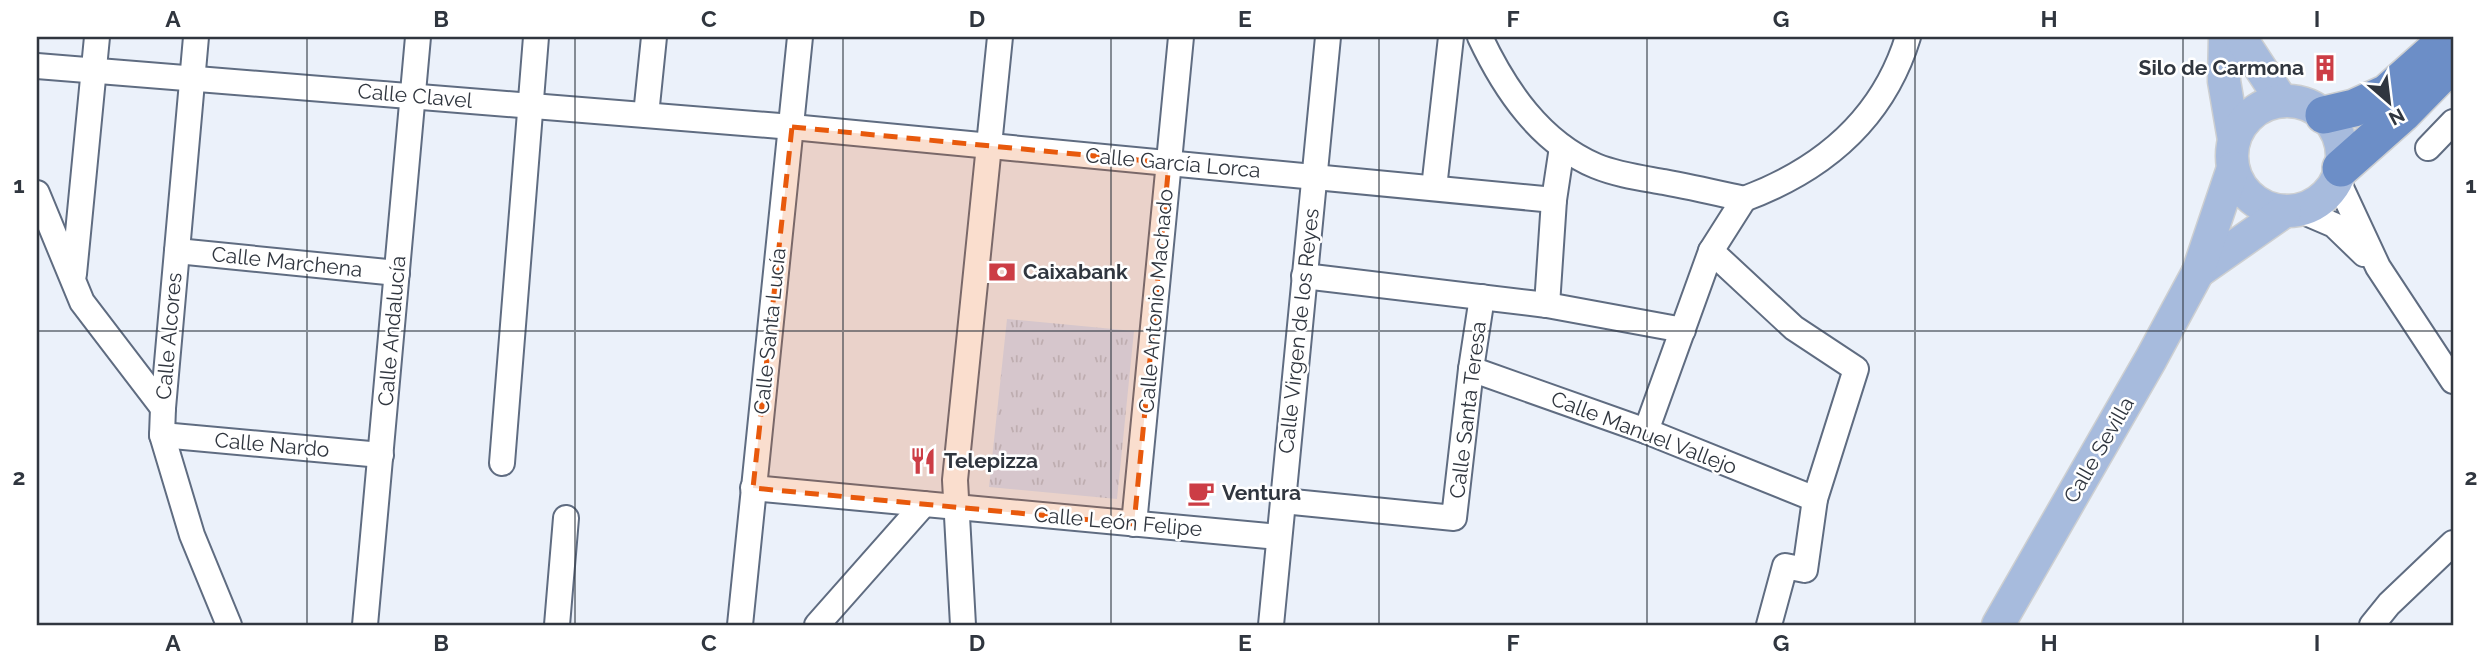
<svg xmlns="http://www.w3.org/2000/svg" width="2490" height="662" font-family="Raleway,sans-serif">
	<style>
		.grass { fill: url(#grass-tufts) }
		.lines { fill: none; stroke-linecap: round; stroke-linejoin: round }
		.minor-casing { stroke: #5f6c81; stroke-width: 28 }
		.major-casing { stroke: #cdcfd1; stroke-width: 35 }
		.highway-casing { stroke: #cdcfd1; stroke-width: 40 }
		.minor { stroke: #fff; stroke-width: 24 }
		.major { stroke: #a7bbdd; stroke-width: 32 }
		.highway { stroke: #6c8ec7; stroke-width: 37 }
		.marked { fill: #e8590c; fill-opacity: 0.2; stroke: #e8590c; stroke-width: 5; stroke-dasharray: 14 9; stroke-linejoin: round }
		.grid { fill: none; stroke: #30363f; stroke-width: 2; stroke-opacity: 0.55 }
		.labels { text-anchor: middle; stroke-width: 5; stroke-linejoin: round; paint-order: stroke }
		.poi-label { font-size: 21px; font-weight: bold; fill: #30363f; stroke: #fff; text-anchor: start }
		.street-label { font-size: 21px; fill: #30363f; stroke: #fff }
		.neatline { fill: none; stroke: #30363f; stroke-width: 2.5 }
		.grid-label { font-size: 23px; text-anchor: middle; font-weight: bold; fill: #30363f }
	</style>
	<defs>
		<pattern id="grass-tufts" width="24" height="20" patternUnits="userSpaceOnUse" patternTransform="scale(1.75)"><rect width="24" height="20" fill="#d2e2fd"/><path d="M3 7l-1-3M5 7V3M7 7l1-3M15 17l-1-3M17 17v-4M19 17l1-3" fill="none" stroke="#b5c2da"/></pattern>
	</defs>
	<rect width="100%" height="100%" fill="#ebf1fa"/>
	<!-- grass -->
	<polygon class="grass" points="1007,319 1134,331 1117,499 989,487"/>
	<g class="lines">
		<defs>
			<g id="minor">
				<polyline points="196,37 163,408 162,435 192,535 229,625"/>
				<path d="M1480,37C1505,90 1540,142 1596,166C1618,175 1642,178 1664,182C1691,187 1717,193 1744,199"/>
				<polyline points="37,66 792,127 1554,200"/>
				<polyline points="646,115 654,37"/>
				<polyline points="2428,148 2453,122"/>
				<polyline points="2337,179 2378,267 2453,381"/>
				<polyline points="1434,188 1451,37"/>
				<polyline points="37,193 82,302 163,408"/>
				<path d="M1744,199C1822,170 1883,119 1908,37"/>
				<polyline points="2299,210 2334,225 2364,254"/>
				<polyline points="177,251 397,273"/>
				<polyline points="1711,251 1794,328 1856,369 1815,499 1805,570 1785,566 1769,625"/>
				<polyline points="74,274 97,37"/>
				<polyline points="1304,276 1547,305 1683,330"/>
				<polyline points="1547,305 1554,200 1562,147"/>
				<polyline points="1471,369 1646,431 1815,499"/>
				<polyline points="1646,431 1711,251 1744,199"/>
				<polyline points="162,435 381,455"/>
				<polyline points="502,463 536,37"/>
				<polyline points="753,488 1279,537"/>
				<polyline points="1283,501 1454,518 1471,369 1482,297"/>
				<polyline points="1134,524 1181,37"/>
				<polyline points="365,625 418,37"/>
				<polyline points="557,625 566,518"/>
				<polyline points="740,625 800,37"/>
				<polyline points="817,625 924,504"/>
				<polyline points="963,625 955,480 1000,37"/>
				<polyline points="1271,625 1328,37"/>
				<polyline points="2372,625 2389,604 2453,543"/>
			</g>
			<g id="major">
				<polyline points="2225,37 2224,81 2234,140"/>
				<polyline points="2240,37 2282,101"/>
				<circle cx="2287" cy="156" r="55"/>
				<polyline points="2198,272 2285,211"/>
				<polyline points="1998,625 2151,359 2198,272 2233,168"/>
			</g>
			<g id="highway">
				<polyline points="2324,115 2354,108 2387,93 2450,37"/>
				<polyline points="2341,168 2402,114 2453,62"/>
			</g>
		</defs>
		<!-- minor casing -->
		<use href="#minor" class="minor-casing"/>
		<!-- major casing -->
		<use href="#major" class="major-casing"/>
		<!-- highway casing -->
		<use href="#highway" class="highway-casing"/>
		<!-- minor -->
		<use href="#minor" class="minor"/>
		<!-- major -->
		<use href="#major" class="major"/>
		<!-- highway -->
		<use href="#highway" class="highway"/>
	</g>
	<!-- marked area -->
	<path class="marked" d="M792,127L1169,163L1134,524L753,488Z"/>
	<!-- grid -->
	<path class="grid" d="M307,37V625M575,37V625M843,37V625M1111,37V625M1379,37V625M1647,37V625M1915,37V625M2183,37V625M37,331H2453"/>
	<!-- icons -->
	<defs>
		<symbol id="building-bare" viewBox="-9 -9 18 18"><path d="M-4-6H4V6H1V3H-1V6H-4ZM-2.5-4.3h1.7v1.8h-1.7ZM.8-4.3h1.7v1.8H.8ZM-2.5-1h1.7V.8h-1.7ZM.8-1h1.7V.8H.8Z" fill="#cc3d45" stroke="#fff" stroke-width="2.5" paint-order="stroke"/></symbol>
		<symbol id="bank-bare" viewBox="-9 -9 18 18"><path d="M-6-4H6V4H-6ZM0-2.3a2.3 2.3 0 1 0 0 4.6a2.3 2.3 0 1 0 0-4.6Z" fill="#cc3d45" stroke="#fff" stroke-width="2.5" paint-order="stroke"/></symbol>
		<symbol id="restaurant-bare" viewBox="-9 -9 18 18"><path d="M-5-6h1v4h1v-4h1v4h1v-4h1v5L-1.5 .5V6h-2V.5L-5-1ZM5-6V6H3V1.5H1.5Q1.5-4 5-6Z" fill="#cc3d45" stroke="#fff" stroke-width="2.5" paint-order="stroke"/></symbol>
		<symbol id="cafe-bare" viewBox="-9 -9 18 18"><path d="M-5.5-4.5H6V0H3Q3 3.5 0 3.5H-2.5Q-5.5 3.5-5.5 0ZM3-3.2v2h1.7v-2ZM-6 4.5H4V6H-6Z" fill="#cc3d45" stroke="#fff" stroke-width="2.5" paint-order="stroke"/></symbol>
	</defs>
	<g fill-rule="evenodd">
		<use href="#building-bare" x="2306" y="49" width="38" height="38"/>
		<use href="#bank-bare" x="983" y="253" width="38" height="38"/>
		<use href="#restaurant-bare" x="904" y="442" width="38" height="38"/>
		<use href="#cafe-bare" x="1182" y="474" width="38" height="38"/>
	</g>
	<g class="labels">
		<!-- poi labels -->
		<g class="poi-label">
			<text x="2304" y="75" text-anchor="end">Silo de Carmona</text>
			<text x="1023" y="279">Caixabank</text>
			<text x="944" y="468">Telepizza</text>
			<text x="1222" y="500">Ventura</text>
		</g>
		<!-- street labels -->
		<g class="street-label">
			<text transform="translate(415 96) rotate(5)" y="7">Calle Clavel</text>
			<text transform="translate(1173 163) rotate(5)" y="7">Calle García Lorca</text>
			<text transform="translate(287 262) rotate(6)" y="7">Calle Marchena</text>
			<text transform="translate(1156 301) rotate(-85)" y="7">Calle Antonio Machado</text>
			<text transform="translate(392 331) rotate(-85)" y="7">Calle Andalucía</text>
			<text transform="translate(770 331) rotate(-84)" y="7">Calle Santa Lucía</text>
			<text transform="translate(1299 331) rotate(-84)" y="7">Calle Virgen de los Reyes</text>
			<text transform="translate(169 336) rotate(-85)" y="7">Calle Alcores</text>
			<text transform="translate(1468 410) rotate(-83)" y="7">Calle Santa Teresa</text>
			<text transform="translate(1644 433) rotate(21)" y="7">Calle Manuel Vallejo</text>
			<text transform="translate(272 445) rotate(5)" y="7">Calle Nardo</text>
			<text transform="translate(2099 450) rotate(-60)" y="7">Calle Sevilla</text>
			<text transform="translate(1118 522) rotate(5)" y="7">Calle León Felipe</text>
		</g>
	</g>
	<!-- border -->
	<rect width="2490" height="662" fill="none" stroke="#ffffff" stroke-width="77"/>
	<!-- north arrow -->
	<g transform="translate(2389 102) rotate(152)" stroke="#ffffff" stroke-width="5" paint-order="stroke">
	<path d="M0-5L12 26L0 18L-12 26Z" fill="#30363f"/>
	<text y="-10" font-size="19" font-weight="bold" text-anchor="middle" fill="#30363f">N</text>
	</g>
	<rect x="38" y="38" width="2414" height="586" class="neatline"/>
	<g class="grid-label">
		<text x="173" y="27">A</text>
		<text x="441" y="27">B</text>
		<text x="709" y="27">C</text>
		<text x="977" y="27">D</text>
		<text x="1245" y="27">E</text>
		<text x="1513" y="27">F</text>
		<text x="1781" y="27">G</text>
		<text x="2049" y="27">H</text>
		<text x="2317" y="27">I</text>
		<text x="19" y="193">1</text>
		<text x="2471" y="193">1</text>
		<text x="19" y="485">2</text>
		<text x="2471" y="485">2</text>
		<text x="173" y="651">A</text>
		<text x="441" y="651">B</text>
		<text x="709" y="651">C</text>
		<text x="977" y="651">D</text>
		<text x="1245" y="651">E</text>
		<text x="1513" y="651">F</text>
		<text x="1781" y="651">G</text>
		<text x="2049" y="651">H</text>
		<text x="2317" y="651">I</text>
	</g>
</svg>
